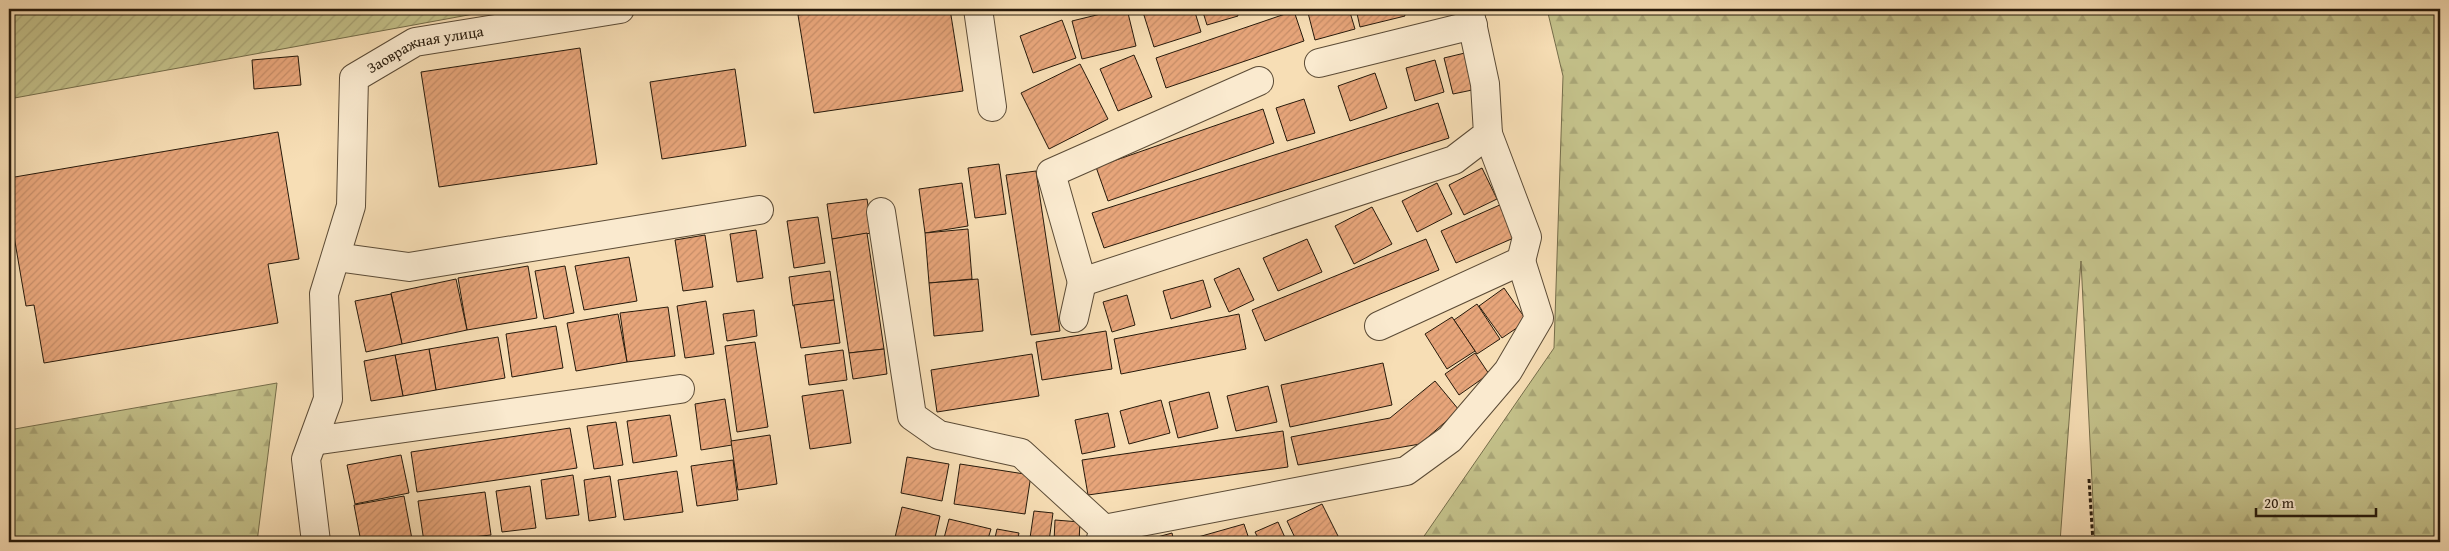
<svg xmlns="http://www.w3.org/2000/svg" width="2449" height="551" font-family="'Gentium Book Plus',serif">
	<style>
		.forest { fill: url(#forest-firs); stroke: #756d4a }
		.garden { fill: url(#garden-furrows); stroke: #756d4a }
		.building { fill: url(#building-hatch); stroke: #271a0b }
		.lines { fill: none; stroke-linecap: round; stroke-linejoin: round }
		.minor-casing { stroke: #5b4b36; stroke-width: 30 }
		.path { stroke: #271a0b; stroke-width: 3; stroke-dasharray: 4 2.5; stroke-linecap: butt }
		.minor { stroke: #faeacf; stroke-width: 28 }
		.labels { text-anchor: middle; stroke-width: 5; stroke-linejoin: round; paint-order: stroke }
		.street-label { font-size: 15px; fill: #271a0b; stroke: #faeacf }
	</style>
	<defs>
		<pattern id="forest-firs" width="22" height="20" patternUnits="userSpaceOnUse" patternTransform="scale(1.25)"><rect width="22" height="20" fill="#c3c089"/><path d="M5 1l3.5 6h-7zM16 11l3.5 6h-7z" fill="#a8a475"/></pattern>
		<pattern id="garden-furrows" width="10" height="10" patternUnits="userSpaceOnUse" patternTransform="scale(1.25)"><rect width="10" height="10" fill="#c3c089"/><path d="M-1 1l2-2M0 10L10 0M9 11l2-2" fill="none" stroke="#a8a475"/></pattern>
		<pattern id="building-hatch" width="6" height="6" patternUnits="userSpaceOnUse" patternTransform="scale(1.25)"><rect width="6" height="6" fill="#e7a57a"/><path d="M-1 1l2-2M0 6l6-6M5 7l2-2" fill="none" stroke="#c68d68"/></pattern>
	</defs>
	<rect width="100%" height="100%" fill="#f7deb5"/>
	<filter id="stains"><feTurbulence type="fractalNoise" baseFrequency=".004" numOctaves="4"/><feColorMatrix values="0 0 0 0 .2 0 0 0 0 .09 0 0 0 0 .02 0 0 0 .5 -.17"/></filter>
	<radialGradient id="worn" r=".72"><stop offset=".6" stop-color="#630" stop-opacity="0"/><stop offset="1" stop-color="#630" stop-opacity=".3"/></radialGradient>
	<!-- forest -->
	<g class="forest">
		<polygon points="1547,9 2440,9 2440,542 2095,542 2081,261 2060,542 1420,542 1554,348 1563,76"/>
		<polygon points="277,383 257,542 9,542 9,430"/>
	</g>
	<!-- garden -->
	<polygon class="garden" points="9,9 501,9 9,99"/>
	<!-- building -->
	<g class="building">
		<polygon points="836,9 950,9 963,91 814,113 798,15"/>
		<polygon points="1121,9 1127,9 1136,46 1082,59 1072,21"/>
		<polygon points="1142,9 1194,9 1201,32 1154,47"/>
		<polygon points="1202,9 1236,9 1238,16 1207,25"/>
		<polygon points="1307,9 1349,9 1355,29 1315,40"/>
		<polygon points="1356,9 1403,9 1405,16 1360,27"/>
		<polygon points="1411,9 1429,9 1412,13"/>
		<polygon points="1294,11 1304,41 1166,88 1156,58"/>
		<polygon points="1062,20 1076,58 1033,73 1020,36"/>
		<polygon points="580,48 597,164 439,187 421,72"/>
		<polygon points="1469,52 1477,89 1453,94 1444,58"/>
		<polygon points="1134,55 1152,97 1118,111 1100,69"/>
		<polygon points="298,56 301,85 254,89 252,60"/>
		<polygon points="1435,60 1444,92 1415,101 1406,68"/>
		<polygon points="1080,64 1108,119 1049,149 1021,93"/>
		<polygon points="735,69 746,146 662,159 650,82"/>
		<polygon points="1375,73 1387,108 1350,121 1338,86"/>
		<polygon points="1304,99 1315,133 1287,141 1276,108"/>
		<polygon points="1438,103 1449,138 1104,248 1092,213"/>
		<polygon points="1263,109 1274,143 1108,201 1096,167"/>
		<polygon points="278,132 299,259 268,264 278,323 44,363 34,305 26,306 9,207 9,178"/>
		<polygon points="999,164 1006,214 975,218 968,168"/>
		<polygon points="1482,168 1497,199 1464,215 1449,185"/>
		<polygon points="1036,171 1060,331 1031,335 1006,175"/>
		<polygon points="962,183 968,226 925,233 919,189"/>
		<polygon points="1437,183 1452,214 1417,232 1402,201"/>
		<polygon points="867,199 872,233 832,239 827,204"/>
		<polygon points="1502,204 1516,237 1456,263 1441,231"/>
		<polygon points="1372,207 1392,244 1354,264 1335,226"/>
		<polygon points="818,217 825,263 794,268 787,221"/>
		<polygon points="968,229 972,279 929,283 925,233"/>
		<polygon points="756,230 763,278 737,282 730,234"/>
		<polygon points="867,233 884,349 849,353 832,239"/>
		<polygon points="705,235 713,287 683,291 675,240"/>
		<polygon points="1307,239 1322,272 1278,291 1263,258"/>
		<polygon points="1426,239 1439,270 1265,341 1252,310"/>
		<polygon points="629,257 637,301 584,310 575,266"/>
		<polygon points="528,266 537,318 467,330 458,278"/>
		<polygon points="565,266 574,313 544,319 535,271"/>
		<polygon points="1239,268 1254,300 1229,312 1214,279"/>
		<polygon points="830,271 834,300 793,306 789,277"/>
		<polygon points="456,279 467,330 402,344 391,293"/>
		<polygon points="978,279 983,331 934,336 929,283"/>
		<polygon points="1203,280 1211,307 1171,319 1163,291"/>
		<polygon points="1504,288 1527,321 1502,338 1479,306"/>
		<polygon points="391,294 402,344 366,352 355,301"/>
		<polygon points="1127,295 1135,325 1112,332 1103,302"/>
		<polygon points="834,300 840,343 801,348 794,305"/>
		<polygon points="706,301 714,354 685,358 677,306"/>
		<polygon points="1477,304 1500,339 1477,354 1454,320"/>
		<polygon points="668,307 675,356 627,362 620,313"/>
		<polygon points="754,310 757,336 727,341 723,314"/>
		<polygon points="618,314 627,362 576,371 567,323"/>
		<polygon points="1239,314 1246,349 1121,374 1114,339"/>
		<polygon points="1452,317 1475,351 1447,369 1425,334"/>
		<polygon points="556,326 563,368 512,377 506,334"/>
		<polygon points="1106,331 1112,369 1042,380 1036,342"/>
		<polygon points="498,337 505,378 436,390 429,349"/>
		<polygon points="755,342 768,427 737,432 725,346"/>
		<polygon points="429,349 436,390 403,396 395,355"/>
		<polygon points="884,349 887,374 853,379 849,353"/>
		<polygon points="843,350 847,380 809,385 805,355"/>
		<polygon points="1475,353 1489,374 1459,395 1445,374"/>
		<polygon points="1032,354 1039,396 937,412 931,370"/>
		<polygon points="395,355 403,396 371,401 364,361"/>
		<polygon points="1383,363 1392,405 1290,427 1281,385"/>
		<polygon points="1435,381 1459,410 1420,444 1298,465 1291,437 1390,418"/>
		<polygon points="1268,386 1277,422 1236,431 1227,396"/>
		<polygon points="843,390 851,443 810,449 802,396"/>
		<polygon points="1209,392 1218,428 1178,438 1169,402"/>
		<polygon points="725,399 732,445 701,450 695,404"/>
		<polygon points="1161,400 1170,433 1129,444 1120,411"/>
		<polygon points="1108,413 1115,447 1082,454 1075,420"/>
		<polygon points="670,415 677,456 633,463 627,421"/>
		<polygon points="616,422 623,465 594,469 587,426"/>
		<polygon points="570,428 577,468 417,492 411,452"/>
		<polygon points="1283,431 1288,467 1088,495 1082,460"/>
		<polygon points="770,435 777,484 738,490 731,441"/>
		<polygon points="401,455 409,493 355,504 347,465"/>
		<polygon points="907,457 949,464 942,501 901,493"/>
		<polygon points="733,460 738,500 697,506 691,466"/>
		<polygon points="960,464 1031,475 1025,514 954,504"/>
		<polygon points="677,471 683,512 624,520 618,480"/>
		<polygon points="573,475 579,515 546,519 541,480"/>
		<polygon points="610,476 616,517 589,521 584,480"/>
		<polygon points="530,486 536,528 502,532 496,491"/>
		<polygon points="485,492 491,535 424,542 418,501"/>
		<polygon points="404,496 412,539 392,542 361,542 354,505"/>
		<polygon points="1322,504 1341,542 1297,542 1287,521"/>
		<polygon points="902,507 940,516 934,542 894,542"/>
		<polygon points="1034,511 1053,513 1049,541 1030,538"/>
		<polygon points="949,519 991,529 987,542 943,542"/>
		<polygon points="1055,520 1080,522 1079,542 1054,542"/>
		<polygon points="1278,522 1287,542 1260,542 1255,532"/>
		<polygon points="1244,524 1250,542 1185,542 1184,541"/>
		<polygon points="997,529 1019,533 1017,542 994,542"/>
		<polygon points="1172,533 1174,542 1139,542"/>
	</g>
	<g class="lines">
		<defs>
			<g id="minor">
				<polyline points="978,9 992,107"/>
				<polyline points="1319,63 1473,25"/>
				<polyline points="1259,81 1051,173 1082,282 1454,160 1488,134 1485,84 1469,9"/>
				<polyline points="881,212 912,416 939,435 1021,453 1104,529"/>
				<polyline points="336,257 409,267 759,210"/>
				<polyline points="1074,318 1082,282"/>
				<polyline points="1379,326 1521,261 1527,237 1488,134"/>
				<polyline points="313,441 680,389"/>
				<path id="s1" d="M316,542L306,459L328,399L324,294L351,206L354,78L415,42L620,9"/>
				<polyline points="1100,542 1104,529 1406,471 1450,439 1508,371 1539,318 1521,261"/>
			</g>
		</defs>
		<!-- minor casing -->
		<use href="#minor" class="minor-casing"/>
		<!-- path -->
		<polyline class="path" points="2089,479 2093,542"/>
		<!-- minor -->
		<use href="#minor" class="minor"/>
	</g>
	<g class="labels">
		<!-- street labels -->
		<g class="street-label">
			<text dy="5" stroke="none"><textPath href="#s1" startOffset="551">Заовражная улица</textPath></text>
		</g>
	</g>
	<!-- margin -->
	<rect width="2449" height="551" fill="none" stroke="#f7deb5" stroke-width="30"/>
	<rect x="10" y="10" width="2429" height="531" fill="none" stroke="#271a0b" stroke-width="2.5"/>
	<rect x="15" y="15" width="2419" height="521" fill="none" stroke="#271a0b"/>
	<!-- scale -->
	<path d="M2256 508v8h120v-8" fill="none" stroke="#271a0b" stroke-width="2.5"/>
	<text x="2264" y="508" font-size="15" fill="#271a0b" stroke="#faeacf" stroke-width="4" paint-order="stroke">20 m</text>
	<rect width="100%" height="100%" filter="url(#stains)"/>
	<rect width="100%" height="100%" fill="url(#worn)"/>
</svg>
